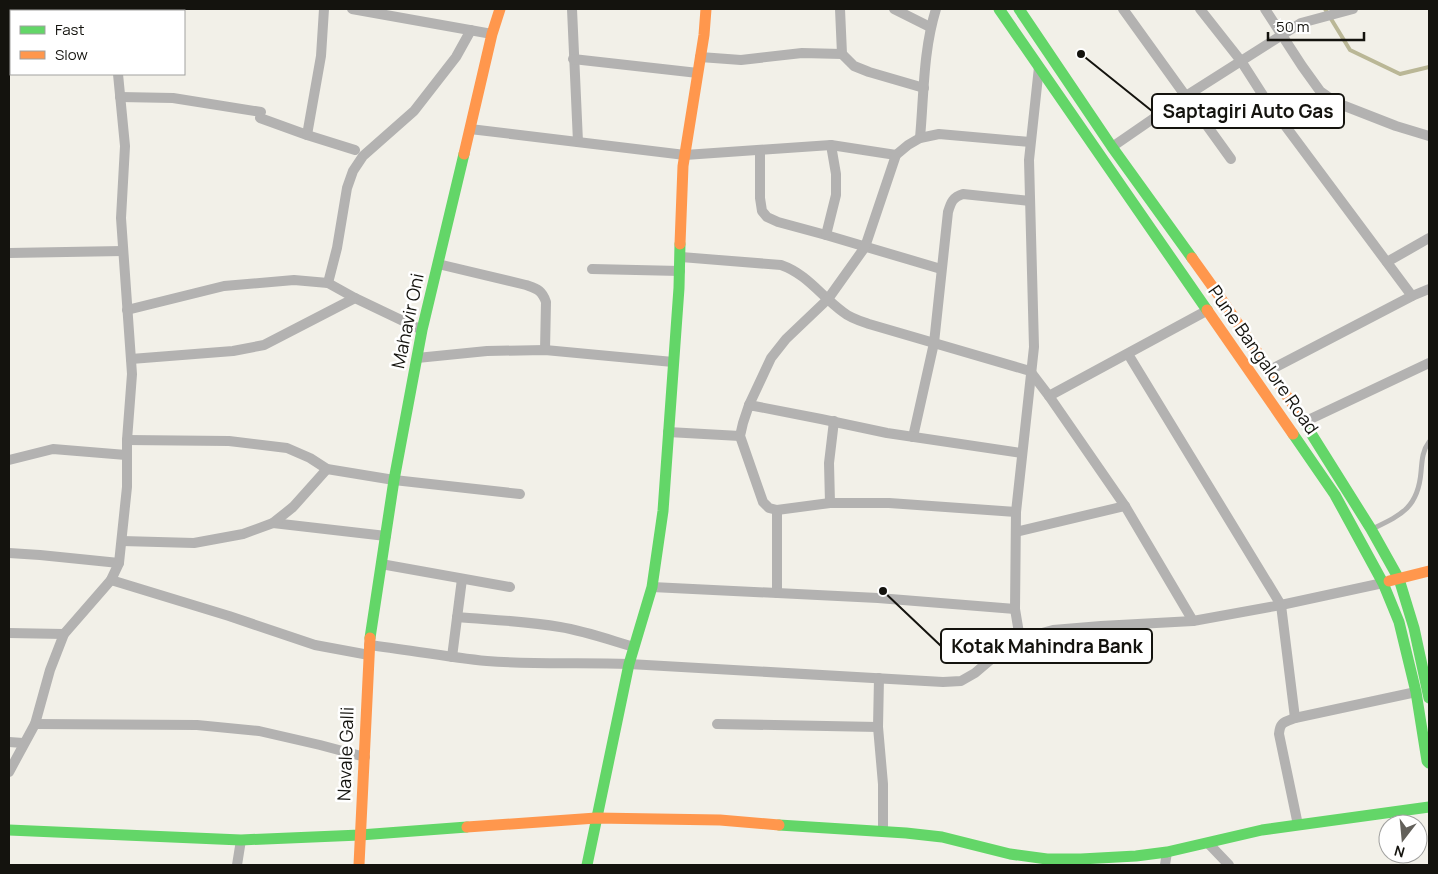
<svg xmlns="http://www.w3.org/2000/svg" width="1438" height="874" font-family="Manrope,sans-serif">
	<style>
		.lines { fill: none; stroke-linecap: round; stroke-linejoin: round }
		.stream { stroke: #bab796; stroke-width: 4 }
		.lane { stroke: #b3b2b1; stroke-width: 5 }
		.street { stroke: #b3b2b1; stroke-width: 10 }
		.fast { stroke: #63d668; stroke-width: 11 }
		.slow { stroke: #ff974d; stroke-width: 11 }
		.labels { text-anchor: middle; stroke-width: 5; stroke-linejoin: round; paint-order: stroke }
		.street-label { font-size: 18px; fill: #14130e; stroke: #fff }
		.leader { fill: none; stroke: #14130e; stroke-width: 2 }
		.callout-dot { fill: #14130e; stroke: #fff; stroke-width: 2 }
		.callout { fill: #fff; stroke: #14130e; stroke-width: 2 }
		.callout-label { font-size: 19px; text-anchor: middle; font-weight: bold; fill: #14130e }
	</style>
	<rect width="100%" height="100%" fill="#f2f0e8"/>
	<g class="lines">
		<!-- stream -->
		<polyline class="stream" points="1325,9 1350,50 1400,74 1429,67"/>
		<!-- lane -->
		<path class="lane" d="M1372,529C1401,515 1418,508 1421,472C1422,462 1422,451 1429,442"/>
		<!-- street -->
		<g class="street">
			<polyline points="352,9 492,34"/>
			<polyline points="572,9 578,142"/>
			<polyline points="840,9 842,54 854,66 869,72 924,88"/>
			<polyline points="894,9 930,27"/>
			<polyline points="1123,9 1231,159"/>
			<polyline points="1200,9 1241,61 1266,100 1412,296"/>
			<polyline points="1265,9 1302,66 1320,91 1337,103 1396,126 1429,136"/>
			<polyline points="120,11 120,9"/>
			<polyline points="9,15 11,15"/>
			<polyline points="700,57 741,60 802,53 842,54"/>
			<polyline points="573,59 698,73"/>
			<polyline points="120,97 173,98 261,112"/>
			<polyline points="260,118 307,135 355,150"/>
			<polyline points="470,129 685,155 831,145 896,155"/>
			<polyline points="307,135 321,56 324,9"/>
			<path d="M920,138C924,94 923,51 936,9"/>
			<polyline points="1112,147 1186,96 1301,23 1353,9"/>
			<polyline points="760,150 760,198 762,211 767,217 778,222 826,235 941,269"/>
			<polyline points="826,235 836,195 836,174 831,145"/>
			<polyline points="9,253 123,251"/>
			<path d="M681,257L781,265C807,274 821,296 843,312C850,318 860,321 869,324L1030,371L1049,396L1125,506L1193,621"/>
			<polyline points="1387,262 1429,238"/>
			<path d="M438,264L526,285C537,289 542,290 546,302L545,350"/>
			<polyline points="592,269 680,271"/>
			<polyline points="328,283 337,248 347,188 353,171 363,156 414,111 456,57 471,30"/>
			<polyline points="127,310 224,286 294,280 328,283 355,298 422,330"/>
			<polyline points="1128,354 1281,605 1295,718"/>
			<polyline points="417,358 487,351 545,350 673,362"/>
			<polyline points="131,359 233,351 264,345 355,298"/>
			<polyline points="1270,370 1412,296 1429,289"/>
			<polyline points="1049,396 1208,310"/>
			<polyline points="749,405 771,358 786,339 828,299 865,247 896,155 908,145 920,138 939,134 1030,142"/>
			<polyline points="1304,422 1429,363"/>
			<polyline points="668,432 740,436"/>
			<path d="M913,437L934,343L948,212C951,202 953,197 963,194L1030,201"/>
			<polyline points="127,440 229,441 287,448 310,458 327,469 394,480 520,494"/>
			<polyline points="9,460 53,449 126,455"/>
			<polyline points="830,503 829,463 834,421"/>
			<polyline points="777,510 777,593"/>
			<polyline points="1016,512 889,503 830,503 777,510 769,508 763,502 740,436 743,423 749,405 821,419 887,433 1021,453"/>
			<polyline points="273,523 386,536"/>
			<polyline points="1016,532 1125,506"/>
			<polyline points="122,541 194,543 243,534 273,523 293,507 327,469"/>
			<polyline points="9,553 40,555 119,563"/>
			<polyline points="381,564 510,587"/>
			<polyline points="111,580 229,616 315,645 369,655"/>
			<polyline points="652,587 878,598 1015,609"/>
			<path d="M457,617C492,620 526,621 560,627C585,631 610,640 634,647"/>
			<polyline points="9,633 64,634"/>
			<polyline points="1020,639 1015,609 1016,512 1034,347 1029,160 1039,67"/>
			<path d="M369,645C409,650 448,657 487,661C535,665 582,662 629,664L943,682L961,681L975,673L1002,650L1020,639L1053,630L1101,626L1193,621L1281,605L1383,583"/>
			<polyline points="452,657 462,579"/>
			<polyline points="879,678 878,727 883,784 883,832"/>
			<polyline points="35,724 197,725 259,731 320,745 365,757"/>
			<polyline points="717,724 878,727"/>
			<polyline points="9,742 23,743"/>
			<polyline points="9,772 35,724 50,670 64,634 111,580 119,563 127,487 127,440 132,374 121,218 125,146 118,74"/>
			<path d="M1298,825L1279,734C1280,722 1284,722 1295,718L1416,692"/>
			<polyline points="1208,843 1229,865"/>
			<polyline points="237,865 241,840"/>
			<polyline points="1165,865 1167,852"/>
		</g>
		<!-- fast -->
		<g class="fast">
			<polyline points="999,9 1207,310"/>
			<polyline points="1019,9 1112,147 1192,258"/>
			<polyline points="1297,411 1371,529 1399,579 1414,628 1429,698"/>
			<polyline points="1293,434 1335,495 1383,583 1399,622 1416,692 1427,761 1429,763"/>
			<polyline points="370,638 394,480 422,330 464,154"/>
			<polyline points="779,825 906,833 942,837 1010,854 1047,859 1081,859 1136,856 1167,852 1262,830 1429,807"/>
			<polyline points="9,830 241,840 360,835 467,827"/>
			<polyline points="587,865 629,664 652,587 663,511 679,288 680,244"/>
		</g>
		<!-- slow -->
		<g class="slow">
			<polyline points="464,154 492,34 500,9"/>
			<polyline points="680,244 683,166 704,35 706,9"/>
			<polyline points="1192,258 1220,297 1297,411"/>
			<polyline points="1207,310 1293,434"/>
			<polyline points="1389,581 1429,571"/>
			<polyline points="467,827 596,818 720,820 779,825"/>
			<polyline points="359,865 370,638"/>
		</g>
	</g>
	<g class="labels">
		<!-- street labels -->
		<g class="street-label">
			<text transform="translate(408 321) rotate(-78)" y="6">Mahavir Oni</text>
			<text transform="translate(1263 360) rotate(55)" y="6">Pune Bangalore Road</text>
			<text transform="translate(346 754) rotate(-88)" y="6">Navale Galli</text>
		</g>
	</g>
	<!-- callouts -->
	<path class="leader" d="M1081 54L1152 111M883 591L941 646"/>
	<g class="callout-dot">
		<circle cx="1081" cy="54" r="5"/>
		<circle cx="883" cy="591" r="5"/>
	</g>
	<g class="callout">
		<rect x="1152" y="94" width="192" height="34" rx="5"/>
		<rect x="941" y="629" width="211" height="34" rx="5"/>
	</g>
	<g class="callout-label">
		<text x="1248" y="118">Saptagiri Auto Gas</text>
		<text x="1047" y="653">Kotak Mahindra Bank</text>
	</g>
	<!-- border -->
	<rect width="1438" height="874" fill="none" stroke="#14130e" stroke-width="20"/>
	<!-- legend -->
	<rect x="10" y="10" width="175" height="65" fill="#ffffff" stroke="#a1a19f"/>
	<rect x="20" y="26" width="25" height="8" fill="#63d668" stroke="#a1a19f"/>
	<text x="55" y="35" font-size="15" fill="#14130e">Fast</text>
	<rect x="20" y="51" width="25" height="8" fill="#ff974d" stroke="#a1a19f"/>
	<text x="55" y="60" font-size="15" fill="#14130e">Slow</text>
	<!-- north arrow -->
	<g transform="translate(1403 839) rotate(196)"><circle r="24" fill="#ffffff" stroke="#a1a19f"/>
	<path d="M0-4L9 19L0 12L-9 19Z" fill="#62605a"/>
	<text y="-8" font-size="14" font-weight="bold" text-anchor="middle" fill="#14130e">N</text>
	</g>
	<!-- scale -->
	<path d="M1268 32v8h96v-8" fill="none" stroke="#14130e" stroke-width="2.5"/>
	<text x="1276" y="32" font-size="15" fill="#14130e" stroke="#ffffff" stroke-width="4" paint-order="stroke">50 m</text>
</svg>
